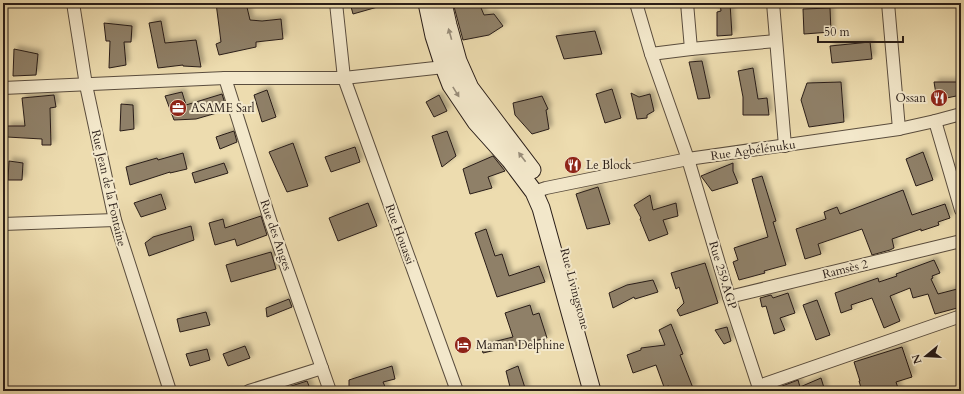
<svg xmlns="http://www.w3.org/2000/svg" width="964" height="394" font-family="Cardo,serif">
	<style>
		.building { fill: #8f8067; stroke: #291d18; filter: url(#shadow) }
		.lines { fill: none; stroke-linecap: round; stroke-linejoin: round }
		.street-casing { stroke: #5a4d3e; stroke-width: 14 }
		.secondary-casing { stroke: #291d18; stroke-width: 19 }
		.street { stroke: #f3e8cb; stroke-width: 12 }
		.secondary { stroke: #f3e8cb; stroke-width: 17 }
		.oneway { fill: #988d7a }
		.labels { text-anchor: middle; stroke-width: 4; stroke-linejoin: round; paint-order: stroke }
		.poi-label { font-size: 12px; fill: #291d18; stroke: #f3e8cb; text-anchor: start }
		.street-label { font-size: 12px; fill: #291d18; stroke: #f3e8cb }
	</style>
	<defs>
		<filter id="shadow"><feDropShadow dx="3.5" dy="-3.5" stdDeviation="2" flood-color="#0004"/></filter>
	</defs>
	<rect width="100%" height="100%" fill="#eddcaf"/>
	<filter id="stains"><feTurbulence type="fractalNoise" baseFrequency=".005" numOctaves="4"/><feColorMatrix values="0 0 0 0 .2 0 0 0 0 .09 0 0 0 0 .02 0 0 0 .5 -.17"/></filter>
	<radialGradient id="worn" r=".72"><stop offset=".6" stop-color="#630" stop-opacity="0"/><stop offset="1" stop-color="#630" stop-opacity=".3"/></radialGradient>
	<!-- building -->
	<g class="building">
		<polygon points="216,3 246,3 250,20 262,21 281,19 283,39 256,42 256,47 219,55 216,44 221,42"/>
		<polygon points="350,3 381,3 381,6 353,14"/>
		<polygon points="453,3 479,3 484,15 494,14 503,26 489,35 463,40"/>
		<polygon points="720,3 730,3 732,35 717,36 717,12 721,11"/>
		<polygon points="830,8 831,32 804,34 803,9"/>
		<polygon points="161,21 165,43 196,40 201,67 183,66 183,65 158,68 149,23"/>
		<polygon points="104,23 132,26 131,42 124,42 126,65 109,68 110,41 106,41"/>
		<polygon points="595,31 602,54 564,59 556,36"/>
		<polygon points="870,42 872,59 832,63 830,46"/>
		<polygon points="14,49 38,54 36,75 13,76"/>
		<polygon points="702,61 710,98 698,99 689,62"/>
		<polygon points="753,68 758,99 767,98 769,115 743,115 743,97 738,71"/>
		<polygon points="841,82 844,122 809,127 801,100 807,83"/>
		<polygon points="934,82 961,82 961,95 937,100"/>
		<polygon points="612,89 621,118 605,123 596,94"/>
		<polygon points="267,90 276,117 262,122 254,95"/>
		<polygon points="182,92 186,105 222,94 227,110 196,119 174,120 165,96"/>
		<polygon points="631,93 639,97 650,94 654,111 647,115 647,118 637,119"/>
		<polygon points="54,95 56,107 50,108 51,145 42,145 42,139 7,137 7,126 25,126 22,98"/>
		<polygon points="439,95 447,111 434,117 426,102"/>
		<polygon points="542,96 548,109 546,110 549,129 532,134 515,115 513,103"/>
		<polygon points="121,104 133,105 134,129 120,131"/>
		<polygon points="234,131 237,142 220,149 216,137"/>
		<polygon points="447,131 456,156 442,167 432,136"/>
		<polygon points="293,143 308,186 287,192 269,152"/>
		<polygon points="355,147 360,162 331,172 325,157"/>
		<polygon points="923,152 933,180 916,186 906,159"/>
		<polygon points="183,153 187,169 170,173 170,172 130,185 126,167 157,158 158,160"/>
		<polygon points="493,156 505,171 488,177 492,188 470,194 463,169"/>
		<polygon points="9,161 23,163 22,180 8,180"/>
		<polygon points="224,163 228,173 195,183 192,173"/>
		<polygon points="733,163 733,171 738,183 712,191 701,176"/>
		<polygon points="762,176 776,221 773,222 786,265 764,271 765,273 739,280 733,262 738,260 734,248 768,237 752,179"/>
		<polygon points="598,187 610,224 587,229 576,194"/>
		<polygon points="903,190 912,215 945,204 950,218 938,222 939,225 921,231 921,229 892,239 894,248 890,250 872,255 862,229 818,244 821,254 805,259 796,229 826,219 824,212 837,207 840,214"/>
		<polygon points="161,194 166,209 141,217 134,203"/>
		<polygon points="650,195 653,210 676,203 678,216 663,220 668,234 649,241 640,219 641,218 634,205"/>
		<polygon points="368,203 377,226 338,241 329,218"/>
		<polygon points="261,216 267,235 237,246 235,239 215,245 209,223 223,219 225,228"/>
		<polygon points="191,226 194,240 149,256 145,243 153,237"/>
		<polygon points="486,229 495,256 502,254 509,276 539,266 545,282 497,297 475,233"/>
		<polygon points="271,252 276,269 231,282 226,265"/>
		<polygon points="934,260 940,273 932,276 933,278 931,279 938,294 961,288 961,307 935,314 928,294 913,298 910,288 890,296 900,321 884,328 872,298 851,305 852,309 841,313 835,293 878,278 879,282 897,276 896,274"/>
		<polygon points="705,263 718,303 680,316 677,310 684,303 679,287 676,289 671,273"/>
		<polygon points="653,280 658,292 635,299 634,297 613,308 609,293 627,285"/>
		<polygon points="788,293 795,313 780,318 785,330 774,334 766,306 762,307 760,298 771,295 773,298"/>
		<polygon points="289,299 292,307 267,317 266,308"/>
		<polygon points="817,300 830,335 816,340 803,305"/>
		<polygon points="530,305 533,315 539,313 547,338 483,353 481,345 513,337 505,313"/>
		<polygon points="206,312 210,325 180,332 177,319"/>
		<polygon points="671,324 683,354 680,355 693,388 685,391 671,391 669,386 664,387 656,365 633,373 627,355 641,350 641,348 665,345 659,330"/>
		<polygon points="727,327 731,341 724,344 715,330"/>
		<polygon points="245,346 250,358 228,366 223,354"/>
		<polygon points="902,347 912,377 896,382 899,391 862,391 859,381 860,381 854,362"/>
		<polygon points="207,349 210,360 190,366 186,354"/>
		<polygon points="392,366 395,379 383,382 387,391 349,391 349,380"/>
		<polygon points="518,366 526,391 511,391 506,371"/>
		<polygon points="821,378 825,391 769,391 798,380 800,387"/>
		<polygon points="307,381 311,391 286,391 285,388"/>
	</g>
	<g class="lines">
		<defs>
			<g id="street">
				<polyline points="73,3 86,85 115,220 170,391"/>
				<polyline points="336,3 344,78 457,391"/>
				<polyline points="636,3 651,54 688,159 729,297 760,391"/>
				<polyline points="687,3 691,49"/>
				<polyline points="773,3 785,146"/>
				<polyline points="888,3 899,129"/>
				<polyline points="651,54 691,49 776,41"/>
				<polyline points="225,78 271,223 330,391"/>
				<polyline points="3,88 225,78 344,78 444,67 450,64"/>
				<polyline points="935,121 961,210"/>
				<polyline points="534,192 546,188 688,159 899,129 935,121 961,114"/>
				<polyline points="3,224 115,220"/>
				<polyline points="729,297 961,241"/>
				<polyline points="759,386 961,316"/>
				<polyline points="249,391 322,368"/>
			</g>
			<g id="secondary">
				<polyline points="427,3 434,36 444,67 451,85 476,122 510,160 534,192 541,208 592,391"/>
				<polyline points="443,3 448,25 458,61 470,88 532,170"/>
			</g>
		</defs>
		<!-- street casing -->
		<use href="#street" class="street-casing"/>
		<!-- secondary casing -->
		<use href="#secondary" class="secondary-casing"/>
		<!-- street -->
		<use href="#street" class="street"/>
		<!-- secondary -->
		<use href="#secondary" class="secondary"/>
	</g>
	<!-- one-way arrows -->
	<defs><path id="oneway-solid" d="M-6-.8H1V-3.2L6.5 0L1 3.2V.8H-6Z"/></defs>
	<g class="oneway">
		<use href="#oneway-solid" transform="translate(450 34) rotate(-106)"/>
		<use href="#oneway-solid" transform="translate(456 92) rotate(58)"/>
		<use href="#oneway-solid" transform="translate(522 157) rotate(-127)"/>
	</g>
	<!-- icons -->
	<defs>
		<symbol id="restaurant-disc" viewBox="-11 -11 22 22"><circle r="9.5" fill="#8f2418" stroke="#f3e8cb"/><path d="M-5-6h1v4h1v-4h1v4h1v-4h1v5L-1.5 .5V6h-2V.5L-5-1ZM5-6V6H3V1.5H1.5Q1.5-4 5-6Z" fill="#fff"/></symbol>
		<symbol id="office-disc" viewBox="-11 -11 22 22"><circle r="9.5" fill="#8f2418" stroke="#f3e8cb"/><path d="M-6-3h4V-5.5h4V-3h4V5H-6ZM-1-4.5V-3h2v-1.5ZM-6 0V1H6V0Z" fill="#fff"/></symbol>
		<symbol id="hotel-disc" viewBox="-11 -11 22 22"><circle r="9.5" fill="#8f2418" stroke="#f3e8cb"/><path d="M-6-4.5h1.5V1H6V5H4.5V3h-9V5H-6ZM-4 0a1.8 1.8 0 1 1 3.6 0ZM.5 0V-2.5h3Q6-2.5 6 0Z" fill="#fff"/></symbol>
	</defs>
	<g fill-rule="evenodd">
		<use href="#restaurant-disc" x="929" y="88" width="20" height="20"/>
		<use href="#office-disc" x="168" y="98" width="20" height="20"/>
		<use href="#restaurant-disc" x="563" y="155" width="20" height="20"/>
		<use href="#hotel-disc" x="453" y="335" width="20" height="20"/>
	</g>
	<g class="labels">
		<!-- poi labels -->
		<g class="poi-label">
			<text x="926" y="102" text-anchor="end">Ossan</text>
			<text x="191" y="112">ASAME Sarl</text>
			<text x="586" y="169">Le Block</text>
			<text x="476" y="349">Maman Delphine</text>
		</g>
		<!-- street labels -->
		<g class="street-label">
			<text transform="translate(753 150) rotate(-8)" y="4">Rue Agbélénuku</text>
			<text transform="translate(109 188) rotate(77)" y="4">Rue Jean de la Fontaine</text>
			<text transform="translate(400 234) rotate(70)" y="4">Rue Houassi</text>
			<text transform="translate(276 235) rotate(71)" y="4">Rue des Anges</text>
			<text transform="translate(845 269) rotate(-14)" y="4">Ramsès 2</text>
			<text transform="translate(723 275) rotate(73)" y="4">Rue 259.AGP</text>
			<text transform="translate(575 289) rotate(75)" y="4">Rue Livingstone</text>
		</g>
	</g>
	<!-- margin -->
	<rect width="964" height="394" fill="none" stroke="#eddcaf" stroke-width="16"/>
	<rect x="4" y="4" width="956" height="386" fill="none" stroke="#291d18" stroke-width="2"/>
	<rect x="8" y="8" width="948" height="378" fill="none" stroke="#291d18"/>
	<!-- north arrow -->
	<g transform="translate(926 356) rotate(252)" stroke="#f3e8cb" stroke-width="3" paint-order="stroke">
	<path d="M0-3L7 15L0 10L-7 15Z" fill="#291d18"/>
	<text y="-6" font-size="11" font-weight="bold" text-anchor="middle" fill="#291d18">N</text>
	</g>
	<!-- scale -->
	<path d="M818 36v6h85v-6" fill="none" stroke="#291d18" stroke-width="2"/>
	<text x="824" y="36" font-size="12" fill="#291d18" stroke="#f3e8cb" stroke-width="3" paint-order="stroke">50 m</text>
	<rect width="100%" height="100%" filter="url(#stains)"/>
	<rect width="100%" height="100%" fill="url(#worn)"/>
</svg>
